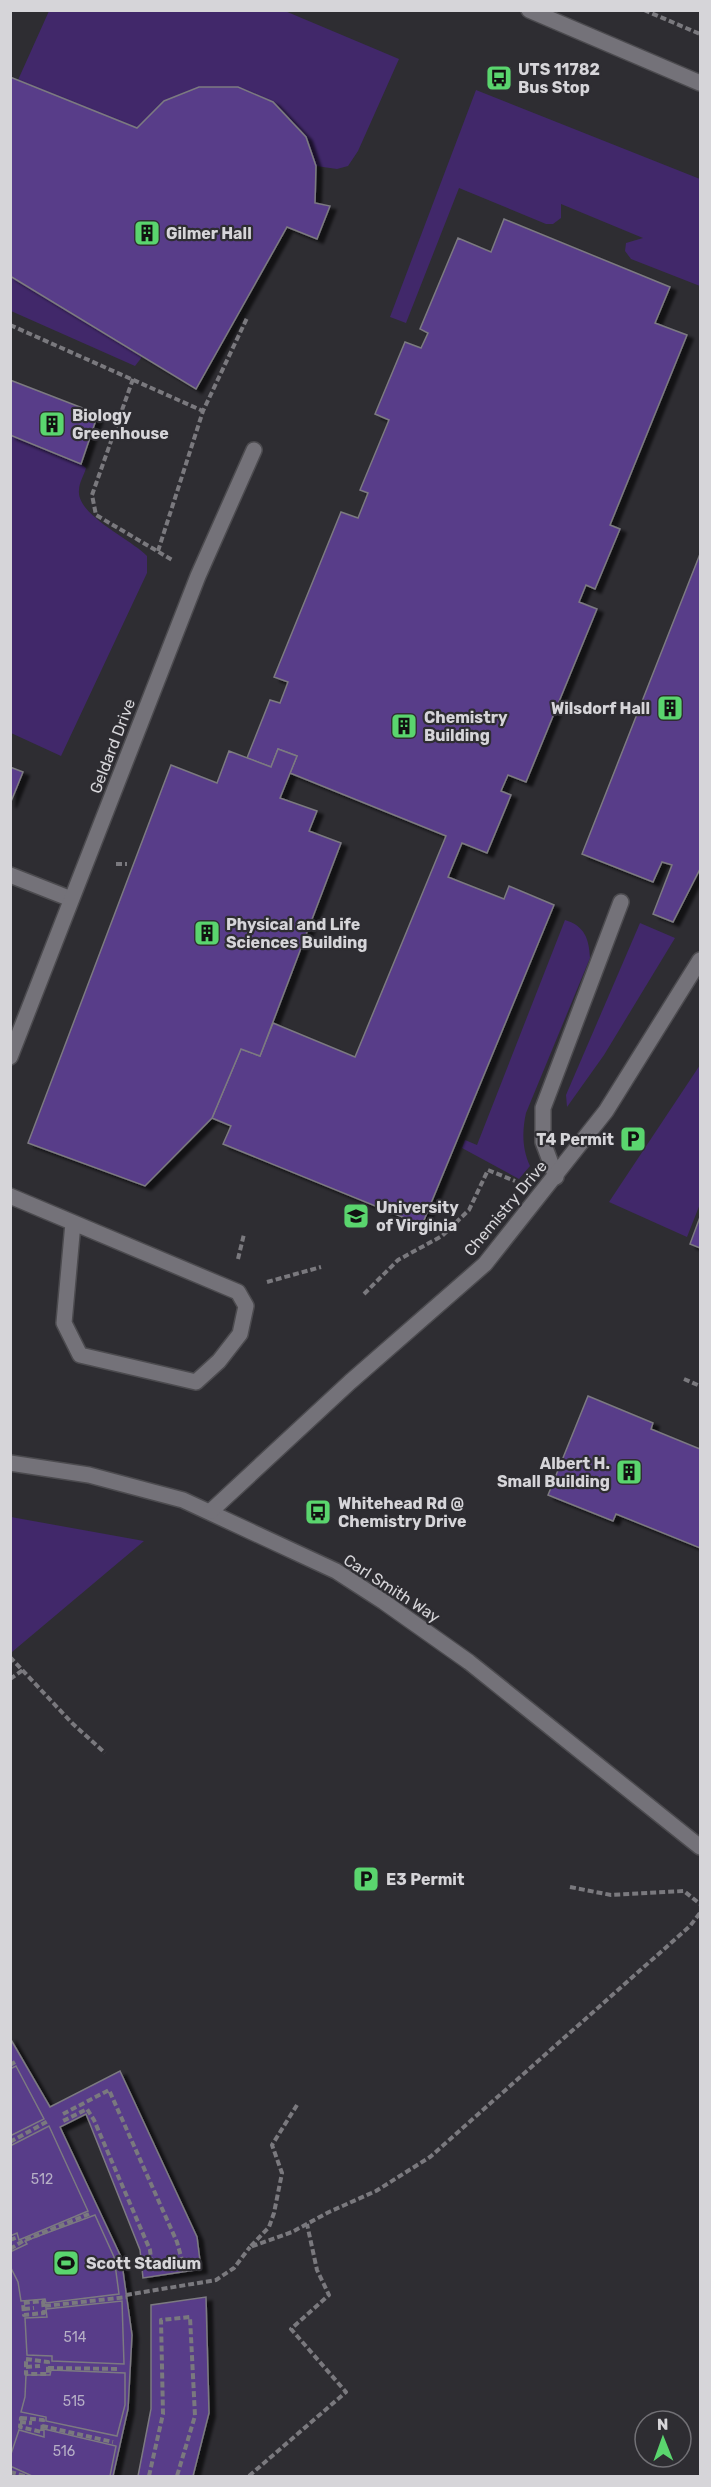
<svg xmlns="http://www.w3.org/2000/svg" width="711" height="2487" font-family="Rubik,sans-serif">
	<style>
		.green { fill: #41286a }
		.building { fill: #583c89; stroke: #7c7a81; stroke-width: 1.5; filter: url(#shadow) }
		.lines { fill: none; stroke-linecap: round; stroke-linejoin: round }
		.lane-casing { stroke: #4c4b4f; stroke-width: 18 }
		.street-casing { stroke: #4c4b4f; stroke-width: 18 }
		.secondary-casing { stroke: #4c4b4f; stroke-width: 18 }
		.path { stroke: #7a797e; stroke-width: 4; stroke-dasharray: 6 3; stroke-linecap: butt }
		.lane { stroke: #747279; stroke-width: 15 }
		.street { stroke: #747279; stroke-width: 15 }
		.secondary { stroke: #747279; stroke-width: 15 }
		.labels { text-anchor: middle; stroke-width: 4.5; stroke-linejoin: round; paint-order: stroke }
		.number-label { font-size: 14px; fill: #b6afc5 }
		.poi-label { font-size: 16px; font-weight: bold; fill: #d6d5d9; stroke: #2e2d32; text-anchor: start }
		.street-label { font-size: 16px; fill: #d6d5d9; stroke: #2e2d32 }
	</style>
	<defs>
		<filter id="shadow"><feDropShadow dx="6" dy="4" stdDeviation="1.5" flood-color="#0009"/></filter>
	</defs>
	<rect width="100%" height="100%" fill="#2e2d32"/>
	<!-- green -->
	<g class="green">
		<polygon points="49,11 285,11 399,59 358,151 348,166 337,169 316,166 306,137 273,102 238,87 199,87 164,101 137,128 18,80"/>
		<polygon points="476,90 700,179 700,286 631,259 625,251 626,243 643,238 561,204 561,218 553,224 546,224 459,188 406,323 390,317"/>
		<polygon points="10,277 11,276 142,357 135,366 11,311"/>
		<path d="M11,435L81,464L86,468C84,475 79,483 79,490C76,515 131,539 147,556V573L61,756L11,733Z"/>
		<path d="M565,920C585,926 589,939 590,958L526,1113C522,1131 522,1149 530,1166L519,1179L462,1148L465,1140L477,1145Z"/>
		<polygon points="640,923 675,938 604,1055 567,1107 566,1095"/>
		<polygon points="700,1065 700,1204 687,1237 609,1202"/>
		<polygon points="10,1517 11,1517 144,1541 12,1652"/>
	</g>
	<!-- building -->
	<g class="building">
		<polygon points="10,77 137,128 164,101 199,87 238,87 273,102 306,137 316,166 315,203 330,206 317,239 287,227 196,389 10,276"/>
		<polygon points="504,219 670,287 655,323 687,335 610,525 620,529 595,589 586,585 579,602 597,609 526,782 508,775 501,791 511,795 487,853 462,843 448,877 504,899 509,886 554,905 422,1225 223,1144 231,1126 212,1118 241,1049 260,1056 273,1023 355,1057 446,836 290,773 297,756 278,749 271,767 247,758 270,700 280,703 288,682 274,677 341,512 358,518 368,493 360,490 389,420 375,414 405,342 421,348 428,333 420,329 458,238 491,252"/>
		<polygon points="10,380 98,414 81,464 10,435"/>
		<polygon points="700,554 700,869 673,922 653,914 672,865 662,862 653,882 582,854"/>
		<polygon points="278,749 297,756 280,798 317,811 309,831 341,843 260,1056 241,1049 212,1118 145,1186 28,1143 171,765 217,783 229,751 271,767"/>
		<polygon points="10,767 23,772 10,804"/>
		<polygon points="700,1217 700,1248 690,1244"/>
		<polygon points="588,1396 653,1423 651,1429 700,1449 700,1548 616,1514 613,1521 548,1495"/>
		<polygon points="10,2038 50,2107 120,2071 197,2237 201,2269 143,2278 140,2250 86,2114 60,2127 121,2257 132,2335 128,2409 113,2476 10,2476"/>
		<polygon points="16,2066 44,2119 10,2136 10,2069"/>
		<polygon points="49,2126 88,2211 19,2240 17,2233 10,2236 10,2146"/>
		<polygon points="95,2215 114,2257 119,2294 46,2303 45,2299 21,2301 18,2282 10,2266 10,2252 27,2244 25,2241"/>
		<polygon points="206,2297 209,2413 193,2476 138,2476 151,2409 151,2305"/>
		<polygon points="122,2301 124,2364 52,2361 52,2356 27,2355 25,2318 47,2317 46,2309"/>
		<polygon points="51,2370 125,2373 125,2405 117,2436 46,2421 46,2417 21,2412 25,2397 26,2375 50,2375"/>
		<polygon points="44,2429 116,2446 110,2476 32,2476 10,2466 10,2457 19,2430 44,2437"/>
	</g>
	<g class="lines">
		<defs>
			<g id="lane">
				<polyline points="10,875 71,899"/>
				<polyline points="556,1177 543,1142 543,1108 621,902"/>
				<polyline points="10,1196 238,1292 246,1306 240,1334 219,1361 196,1382 80,1355 64,1323 73,1223"/>
			</g>
			<g id="street">
				<polyline points="10,1057 198,576 254,450"/>
				<polyline points="10,1463 89,1475 183,1500 336,1571 384,1602 469,1662 700,1847"/>
				<polyline points="211,1511 350,1382 485,1264 606,1111 700,960"/>
			</g>
			<polyline id="secondary" points="529,10 700,83"/>
		</defs>
		<!-- lane casing -->
		<use href="#lane" class="lane-casing"/>
		<!-- street casing -->
		<use href="#street" class="street-casing"/>
		<!-- secondary casing -->
		<use href="#secondary" class="secondary-casing"/>
		<!-- path -->
		<g class="path">
			<polyline points="644,10 700,34"/>
			<polyline points="10,325 203,411"/>
			<polyline points="133,379 92,495 96,515 174,561"/>
			<polyline points="158,551 203,411 247,318"/>
			<polyline points="116,864 127,864"/>
			<polyline points="238,1259 244,1234"/>
			<polyline points="267,1282 321,1267"/>
			<polyline points="364,1294 398,1260 442,1236 469,1210 488,1170 515,1181"/>
			<polyline points="684,1379 700,1386"/>
			<polyline points="10,1657 72,1723 105,1753"/>
			<polyline points="10,1679 23,1670"/>
			<polyline points="570,1887 611,1895 684,1891 700,1904"/>
			<polyline points="10,2065 15,2062"/>
			<polyline points="297,2105 272,2145 282,2173 274,2213 269,2227 250,2247 292,2232 329,2212 376,2191 430,2157 690,1926 700,1913"/>
			<polyline points="63,2114 109,2090 177,2242 182,2260 152,2266 150,2250 94,2120 87,2109 63,2121"/>
			<polyline points="10,2142 48,2121"/>
			<polyline points="10,2240 18,2237"/>
			<polyline points="10,2249 23,2241 89,2214"/>
			<polyline points="126,2295 216,2280 234,2268 250,2247"/>
			<polygon points="43,2301 44,2313 24,2315 23,2303"/>
			<polyline points="45,2306 127,2297"/>
			<polyline points="24,2309 34,2308"/>
			<polygon points="26,2359 48,2362 48,2374 26,2374"/>
			<polyline points="26,2367 40,2366"/>
			<polyline points="48,2368 120,2369"/>
			<polygon points="21,2418 43,2420 42,2432 20,2427"/>
			<polyline points="20,2422 32,2423"/>
			<polyline points="42,2426 113,2442"/>
			<polyline points="10,2472 25,2476"/>
			<polyline points="149,2476 163,2414 161,2320 190,2317 195,2416 177,2476"/>
			<polyline points="249,2476 346,2392 291,2329 329,2295 317,2270 307,2224"/>
		</g>
		<!-- lane -->
		<use href="#lane" class="lane"/>
		<!-- street -->
		<use href="#street" class="street"/>
		<!-- secondary -->
		<use href="#secondary" class="secondary"/>
	</g>
	<!-- icons -->
	<defs>
		<symbol id="bus-square" viewBox="-11 -11 22 22"><rect x="-9" y="-9" width="18" height="18" rx="4" fill="#5ad56e" stroke="#2e2d32"/><path d="M-5-6H5V4H4V6H2V4H-2V6H-4V4H-5ZM-3.5-4V0h7V-4ZM-3.5 1.2v1.5H-2V1.2ZM2 1.2v1.5H3.5V1.2Z" fill="#111"/></symbol>
		<symbol id="building-square" viewBox="-11 -11 22 22"><rect x="-9" y="-9" width="18" height="18" rx="4" fill="#5ad56e" stroke="#2e2d32"/><path d="M-4-6H4V6H1V3H-1V6H-4ZM-2.5-4.3h1.7v1.8h-1.7ZM.8-4.3h1.7v1.8H.8ZM-2.5-1h1.7V.8h-1.7ZM.8-1h1.7V.8H.8Z" fill="#111"/></symbol>
		<symbol id="parking-square" viewBox="-11 -11 22 22"><rect x="-9" y="-9" width="18" height="18" rx="4" fill="#5ad56e" stroke="#2e2d32"/><path d="M-3.5-5.5H1a3.5 3.5 0 0 1 0 7H-1V5.5H-3.5ZM-1-3.4V-.6H.8a1.4 1.4 0 0 0 0-2.8Z" fill="#111"/></symbol>
		<symbol id="university-square" viewBox="-11 -11 22 22"><rect x="-9" y="-9" width="18" height="18" rx="4" fill="#5ad56e" stroke="#2e2d32"/><path d="M0-5L7-2L0 1L-7-2ZM-4 1L0 2.5L4 1V4Q0 6-4 4Z" fill="#111"/></symbol>
		<symbol id="stadium-square" viewBox="-11 -11 22 22"><rect x="-9" y="-9" width="18" height="18" rx="4" fill="#5ad56e" stroke="#2e2d32"/><path d="M0-5a6.5 5 0 1 0 0 10a6.5 5 0 1 0 0-10ZM-3.5-1.8h7v3.6h-7Z" fill="#111"/></symbol>
	</defs>
	<g fill-rule="evenodd">
		<use href="#bus-square" x="484" y="63" width="30" height="30"/>
		<use href="#building-square" x="132" y="218" width="30" height="30"/>
		<use href="#building-square" x="37" y="409" width="30" height="30"/>
		<use href="#building-square" x="655" y="693" width="30" height="30"/>
		<use href="#building-square" x="389" y="711" width="30" height="30"/>
		<use href="#building-square" x="192" y="918" width="30" height="30"/>
		<use href="#parking-square" x="618" y="1124" width="30" height="30"/>
		<use href="#university-square" x="341" y="1201" width="30" height="30"/>
		<use href="#building-square" x="614" y="1457" width="30" height="30"/>
		<use href="#bus-square" x="303" y="1497" width="30" height="30"/>
		<use href="#parking-square" x="351" y="1864" width="30" height="30"/>
		<use href="#stadium-square" x="51" y="2248" width="30" height="30"/>
	</g>
	<g class="labels">
		<!-- number labels -->
		<g class="number-label">
			<text x="42" y="2184">512</text>
			<text x="75" y="2342">514</text>
			<text x="74" y="2406">515</text>
			<text x="64" y="2456">516</text>
		</g>
		<!-- poi labels -->
		<g class="poi-label">
			<text x="518" y="75">UTS 11782<tspan x="518" dy="18">Bus Stop</tspan></text>
			<text x="166" y="239">Gilmer Hall</text>
			<text x="72" y="421">Biology<tspan x="72" dy="18">Greenhouse</tspan></text>
			<text x="650" y="714" text-anchor="end">Wilsdorf Hall</text>
			<text x="424" y="723">Chemistry<tspan x="424" dy="18">Building</tspan></text>
			<text x="226" y="930">Physical and Life<tspan x="226" dy="18">Sciences Building</tspan></text>
			<text x="614" y="1145" text-anchor="end">T4 Permit</text>
			<text x="376" y="1213">University<tspan x="376" dy="18">of Virginia</tspan></text>
			<text x="610" y="1469" text-anchor="end">Albert H.<tspan x="610" dy="18">Small Building</tspan></text>
			<text x="338" y="1509">Whitehead Rd @<tspan x="338" dy="18">Chemistry Drive</tspan></text>
			<text x="386" y="1885">E3 Permit</text>
			<text x="86" y="2269">Scott Stadium</text>
		</g>
		<!-- street labels -->
		<g class="street-label">
			<text transform="translate(112 746) rotate(-69)" y="6">Geldard Drive</text>
			<text transform="translate(505 1208) rotate(-50)" y="6">Chemistry Drive</text>
			<text transform="translate(392 1588) rotate(33)" y="6">Carl Smith Way</text>
		</g>
	</g>
	<!-- border -->
	<rect width="711" height="2487" fill="none" stroke="#d6d5d9" stroke-width="24"/>
	<!-- north arrow -->
	<g transform="translate(663 2439) rotate(359)"><circle r="28" fill="#2e2d32" stroke="#717075" stroke-width="1.5"/>
	<path d="M0-4.5L10 22L0 15L-10 22Z" fill="#5ad56e"/>
	<text y="-9" font-size="16" font-weight="bold" text-anchor="middle" fill="#d6d5d9">N</text>
	</g>
</svg>
